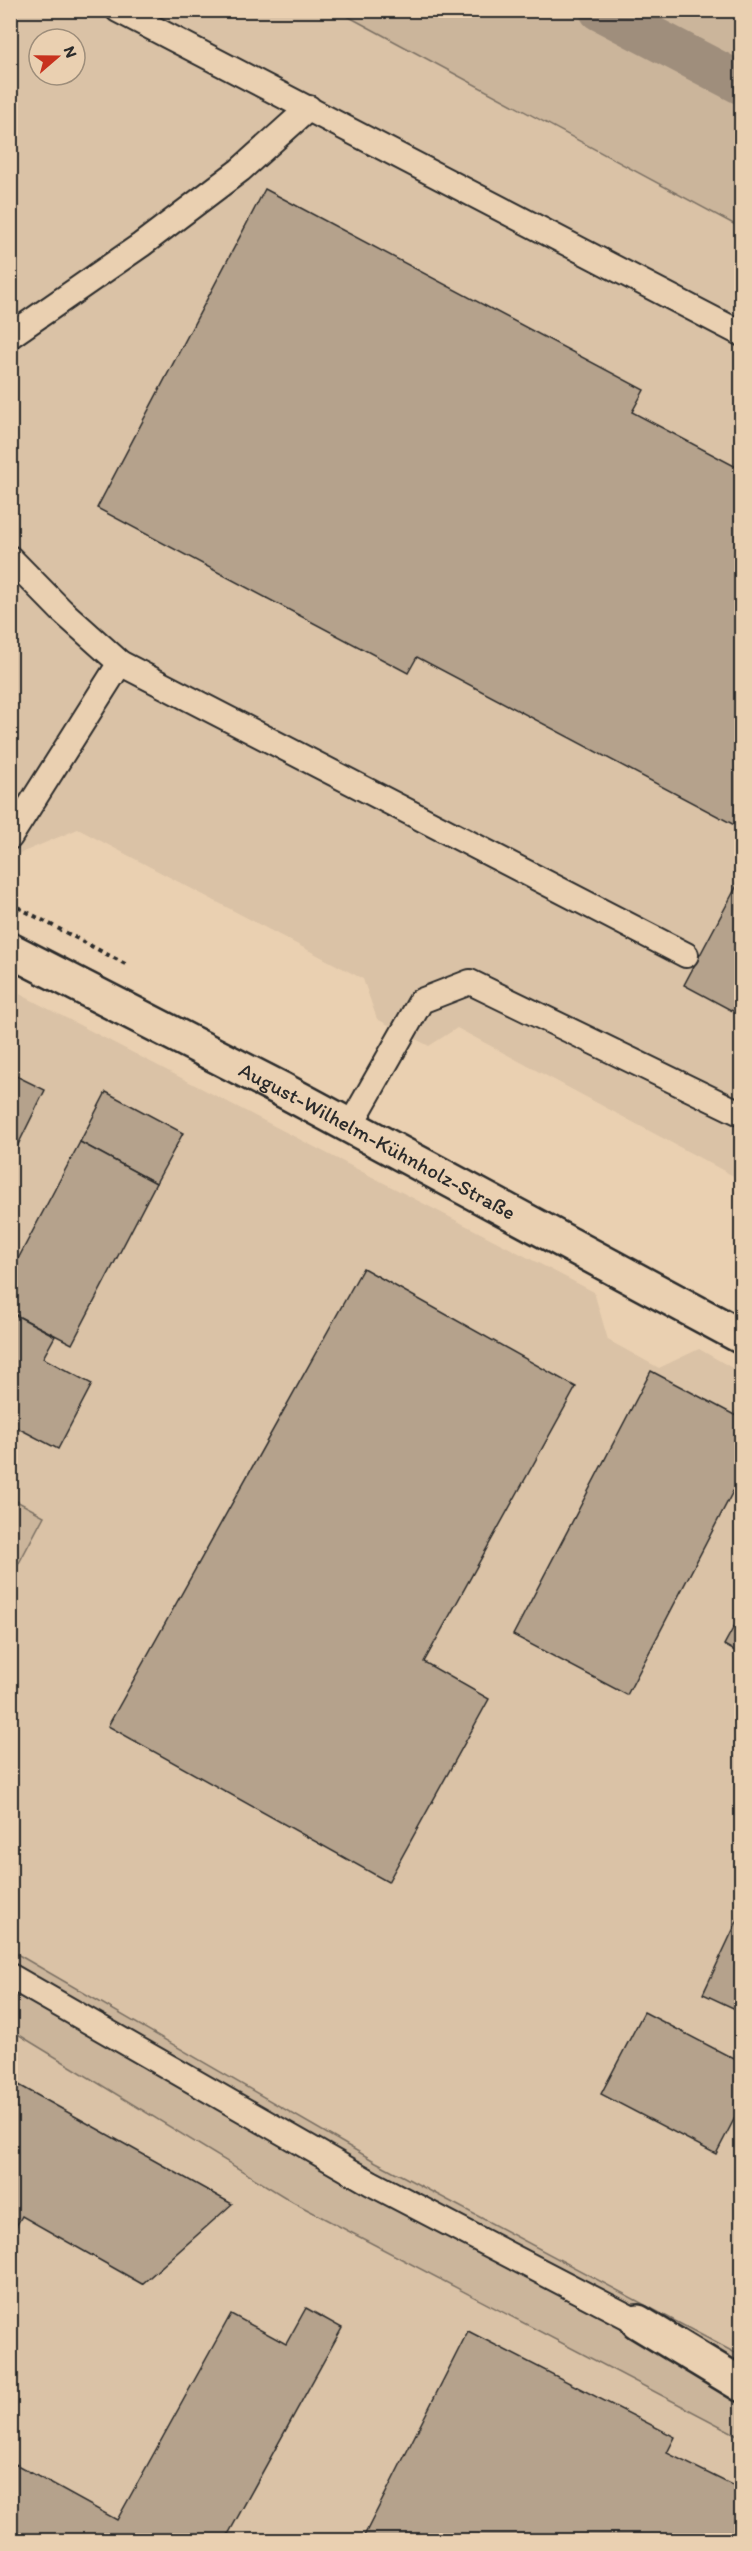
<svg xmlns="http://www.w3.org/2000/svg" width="752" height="2551" font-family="Itim,sans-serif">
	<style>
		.built { fill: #dac2a6; fill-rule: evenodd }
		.green { fill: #cbb59b; stroke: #7b7063; stroke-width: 1.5 }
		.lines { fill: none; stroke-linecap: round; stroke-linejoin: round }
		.canal { stroke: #9f8e7c; stroke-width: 42 }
		.building { fill: #b5a28c; stroke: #2b2b2b; stroke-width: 1.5 }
		.service-casing { stroke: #2b2b2b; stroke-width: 28 }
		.minor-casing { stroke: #2b2b2b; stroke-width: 38 }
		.path { stroke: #2b2b2b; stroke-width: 4; stroke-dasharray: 4.5 4.5; stroke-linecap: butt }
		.service { stroke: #ead0b1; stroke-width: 24 }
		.minor { stroke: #ead0b1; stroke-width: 33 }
		.labels { text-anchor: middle; stroke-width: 6; stroke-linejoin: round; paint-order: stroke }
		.street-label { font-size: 21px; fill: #2b2b2b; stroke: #ead0b1 }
	</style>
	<rect width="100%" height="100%" fill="#ead0b1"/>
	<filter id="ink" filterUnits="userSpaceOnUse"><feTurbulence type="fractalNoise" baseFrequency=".0167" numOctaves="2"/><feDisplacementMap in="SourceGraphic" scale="12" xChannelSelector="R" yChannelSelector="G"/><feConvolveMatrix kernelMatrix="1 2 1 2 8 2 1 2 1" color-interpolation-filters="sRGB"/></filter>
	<g filter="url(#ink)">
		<!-- built -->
		<g class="built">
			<path d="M11,11H338L741,228V1180L457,1028L429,1046L377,1019L363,979L78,829L16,855L11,852ZM39,39H75V75H39Z"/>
			<polygon points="10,989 594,1292 608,1340 659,1368 699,1349 741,1373 741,2356 376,2162 11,1950 11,1578 44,1517 11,1498"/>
			<polygon points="10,2030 293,2202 741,2437 741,2540 11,2540"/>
		</g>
		<!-- green -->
		<g class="green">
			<polygon points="338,11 741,11 741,228"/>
			<polygon points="11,1498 44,1516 11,1578"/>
			<polygon points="10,1950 376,2162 741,2356 741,2437 293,2202 11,2030"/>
		</g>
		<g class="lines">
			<!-- canal -->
			<polyline class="canal" points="600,10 742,84"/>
		</g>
		<!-- building -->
		<g class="building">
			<polygon points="265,189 644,390 632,412 742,470 742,829 417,657 408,673 97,508"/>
			<polygon points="742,876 742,1016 684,985"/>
			<polygon points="10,1073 45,1090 10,1161"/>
			<polygon points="106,1092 183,1133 156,1183 80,1142"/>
			<polygon points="80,1142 156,1183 72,1344 10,1312 10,1274"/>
			<polygon points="363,1268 576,1387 424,1662 489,1699 388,1882 108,1726"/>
			<polygon points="10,1312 55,1336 43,1358 92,1384 58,1449 10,1424"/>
			<polygon points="651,1371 742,1419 742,1474 627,1695 513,1635"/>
			<polygon points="742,1612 742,1655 724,1645"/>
			<polygon points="739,1917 742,1919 742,2012 703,1994"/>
			<polygon points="644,2012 742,2063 742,2104 716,2154 601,2094"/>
			<polygon points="10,2080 232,2204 142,2284 22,2216 10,2237"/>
			<polygon points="306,2308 342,2328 225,2540 10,2540 10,2461 117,2520 231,2314 286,2344"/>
			<polygon points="468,2331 675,2437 667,2453 742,2490 742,2540 362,2540"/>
		</g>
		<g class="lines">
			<defs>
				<g id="service">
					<polyline points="118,10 742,334"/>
					<polyline points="10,336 141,245 240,170 309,108"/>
					<polyline points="10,558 62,611 120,663 686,955"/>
					<polyline points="10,837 120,663"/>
					<polyline points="350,1126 421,1001 470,982 742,1114"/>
					<polyline points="10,1976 371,2183 638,2322"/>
				</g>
				<g id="minor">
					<path id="s1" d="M10,950L281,1089L742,1337"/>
					<polyline points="638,2322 742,2385"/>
				</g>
			</defs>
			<!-- service casing -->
			<use href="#service" class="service-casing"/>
			<!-- minor casing -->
			<use href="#minor" class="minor-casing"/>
			<!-- path -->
			<polyline class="path" points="10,903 129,966"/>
			<!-- service -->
			<use href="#service" class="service"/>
			<!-- minor -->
			<use href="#minor" class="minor"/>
		</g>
	</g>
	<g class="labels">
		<!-- street labels -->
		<g class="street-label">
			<text dy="7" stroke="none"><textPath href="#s1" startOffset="414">August-Wilhelm-Kühnholz-Straße</textPath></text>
		</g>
	</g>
	<!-- margin -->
	<rect width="752" height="2551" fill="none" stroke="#ead0b1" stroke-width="36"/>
	<rect x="18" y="18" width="716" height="2515" fill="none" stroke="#2b2b2b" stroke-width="2" filter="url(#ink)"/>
	<!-- north arrow -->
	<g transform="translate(57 57) rotate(70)"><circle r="28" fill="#ead0b1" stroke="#9e8e7b" stroke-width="1.5"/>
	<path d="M0-4.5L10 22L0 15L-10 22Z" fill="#c8321e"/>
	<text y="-9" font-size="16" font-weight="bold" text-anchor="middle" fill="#2b2b2b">N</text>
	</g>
</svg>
